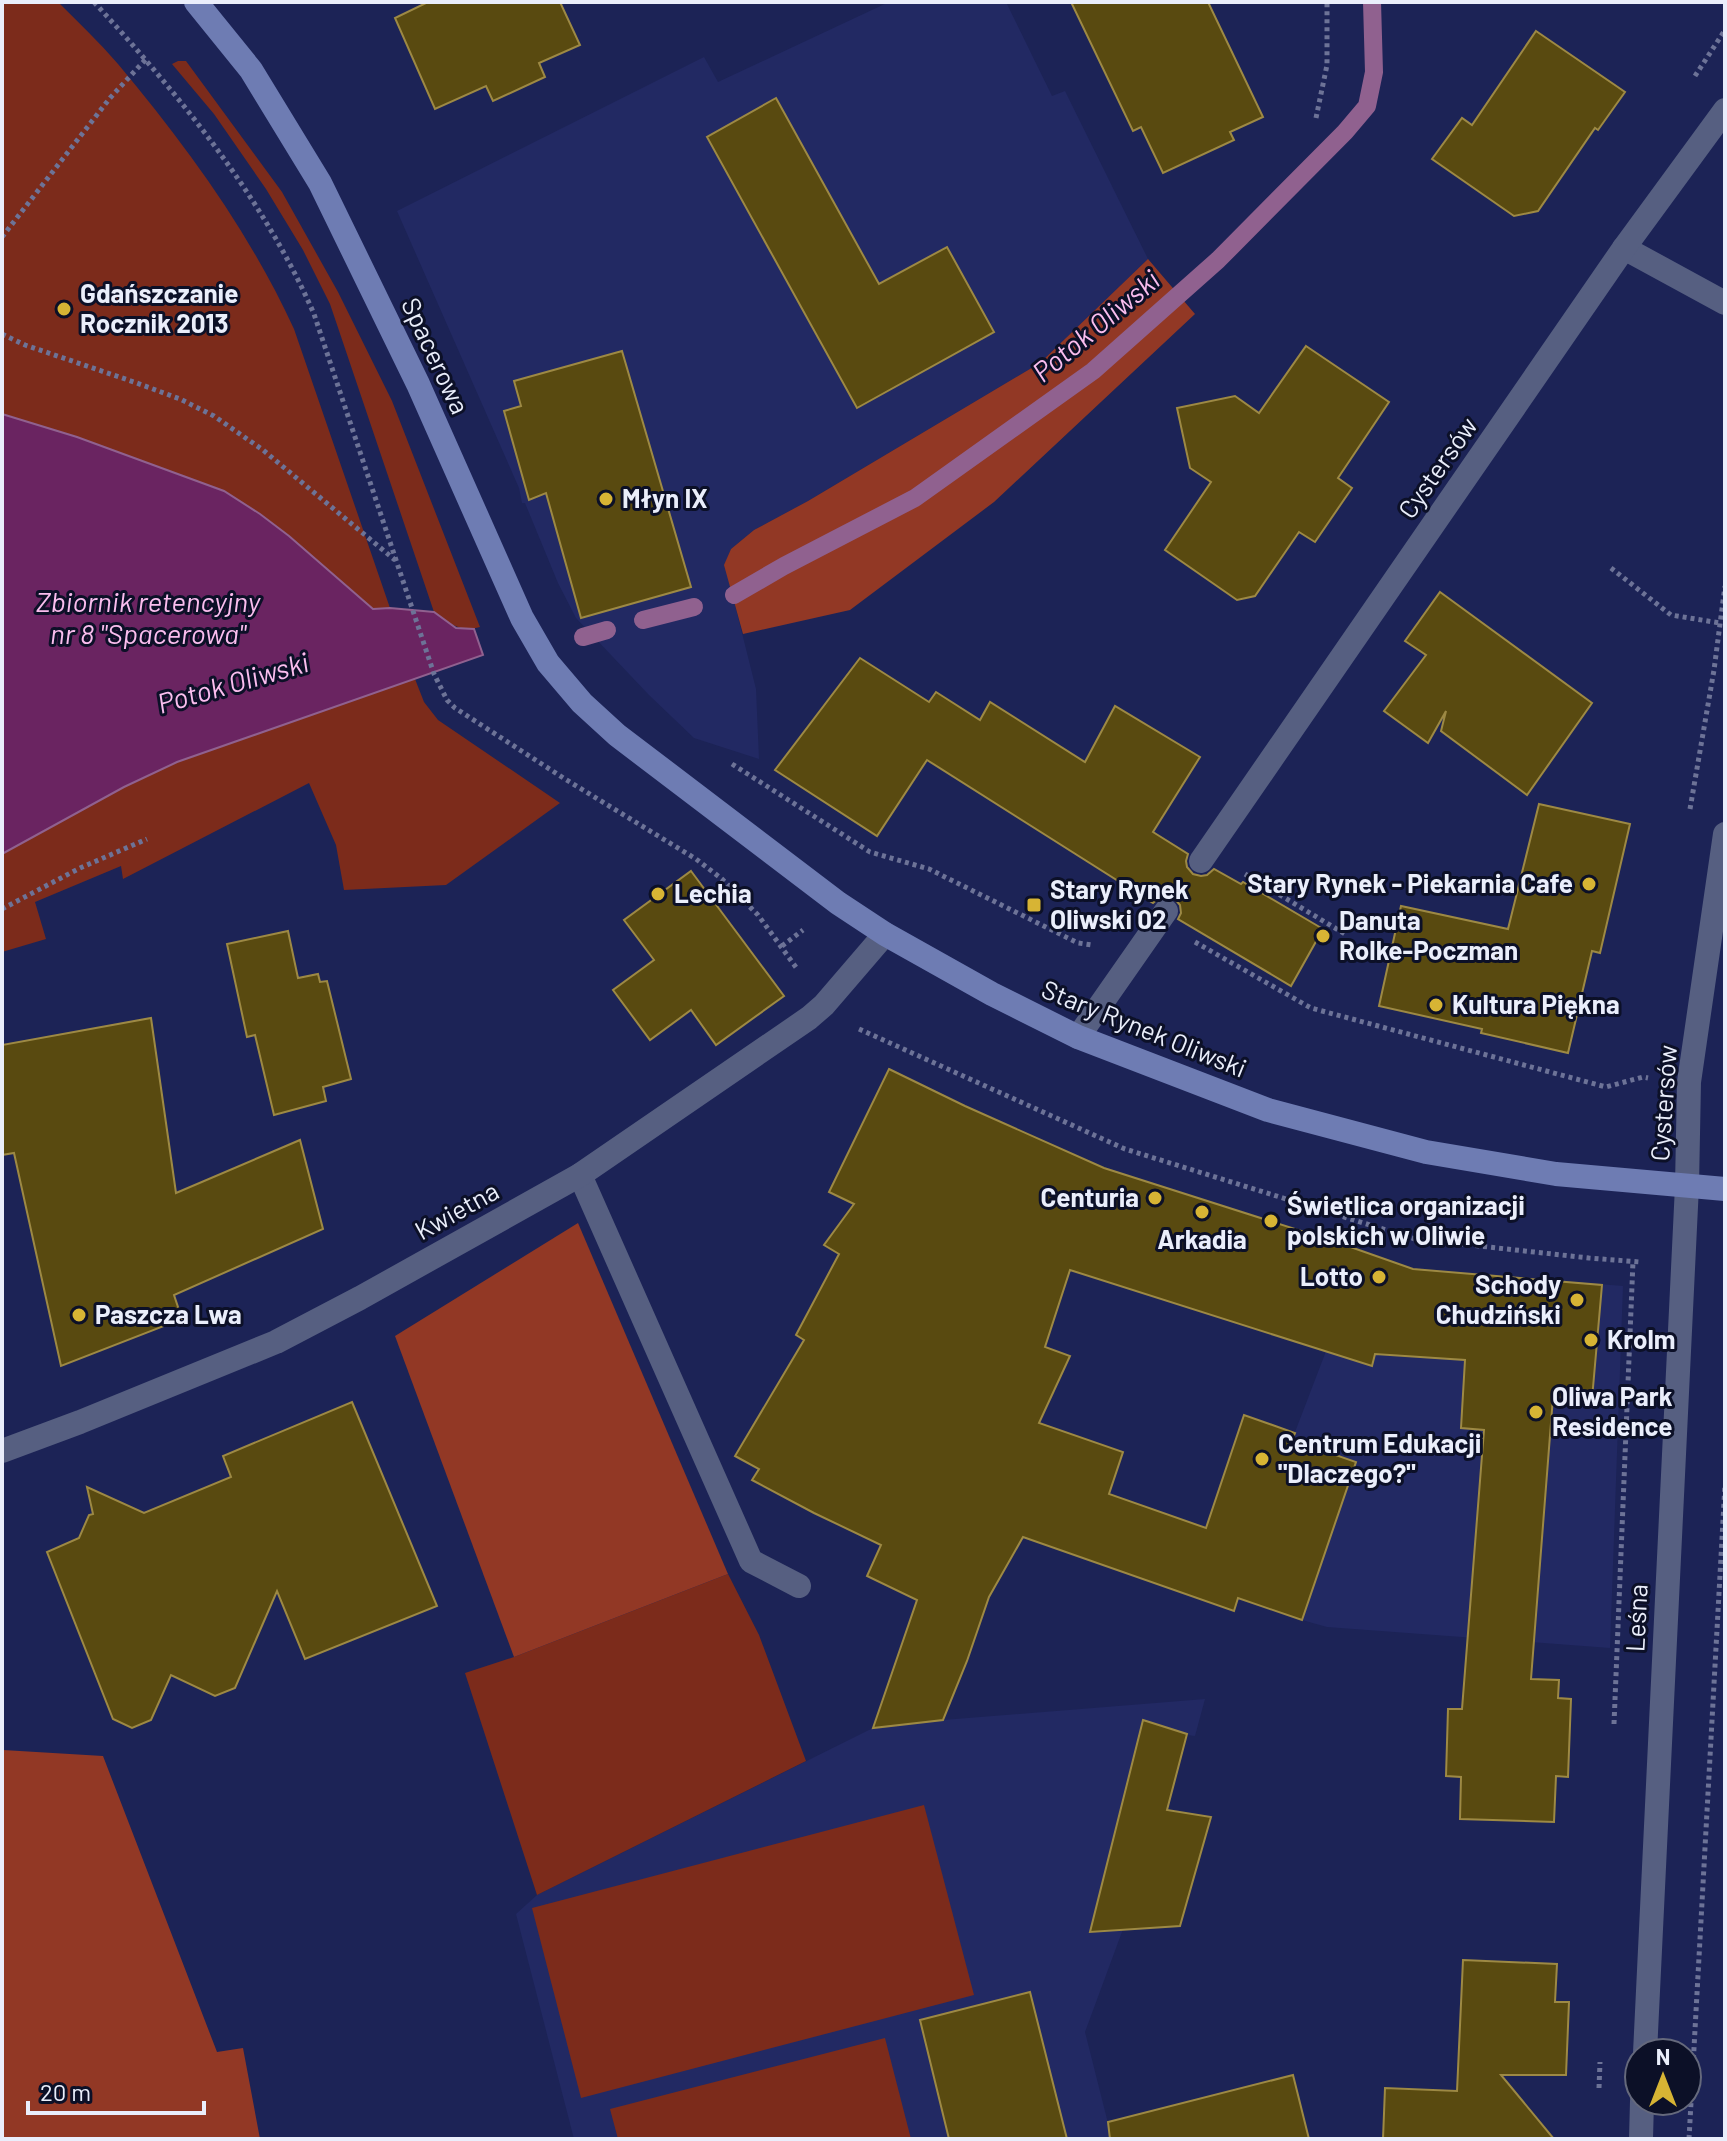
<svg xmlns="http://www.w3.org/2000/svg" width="1727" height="2141" font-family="Barlow,sans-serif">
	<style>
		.built { fill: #222963 }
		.green { fill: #7c2b1b }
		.forest { fill: #923825 }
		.water { fill: #6a2461; stroke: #90618f; stroke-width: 2 }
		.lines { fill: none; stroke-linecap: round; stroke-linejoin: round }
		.stream { stroke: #90618f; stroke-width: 18 }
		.building { fill: #594a10; stroke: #9d8944; stroke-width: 2 }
		.path { stroke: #6d7397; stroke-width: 5; stroke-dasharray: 4 4; stroke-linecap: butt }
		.lane { stroke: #565f81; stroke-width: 24 }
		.street { stroke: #565f81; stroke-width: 24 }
		.secondary { stroke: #6e7cb3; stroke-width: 24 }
		.poi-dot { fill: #d7b434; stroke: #0c1027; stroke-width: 3 }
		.labels { text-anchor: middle; stroke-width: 6; stroke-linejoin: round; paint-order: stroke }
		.poi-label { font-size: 26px; font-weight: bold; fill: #eaeefb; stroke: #0c1027; text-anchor: start }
		.street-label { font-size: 26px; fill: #eaeefb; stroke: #0c1027 }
		.water-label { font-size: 28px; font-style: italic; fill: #fabdee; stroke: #0c1027 }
	</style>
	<rect width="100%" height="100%" fill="#1c2356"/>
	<!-- built -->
	<g class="built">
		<polygon points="889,2 1006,2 1052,96 1065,91 1148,259 1040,363 808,501 754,530 731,549 725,565 756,689 759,759 694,738 649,695 576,618 558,583 525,503 522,503 519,488 397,211 704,57 718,82"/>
		<polygon points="1364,1252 1411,1270 1480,1275 1481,1273 1486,1275 1623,1286 1610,1648 1327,1627 1302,1620 1292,1440"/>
		<polygon points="1205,1699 1195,1736 1187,1735 1167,1810 1085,2032 1112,2139 574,2139 516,1914 537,1895 873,1728 943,1720"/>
	</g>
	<!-- green -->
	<g class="green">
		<path d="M2,2H58C78,22 99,42 118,64C186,145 250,233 294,329L390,608L373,609L289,536L260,514L224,491L77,437L2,414Z"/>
		<path d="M178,61H186L282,192L338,292L392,401L480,627C460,633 449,623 434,612L330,304L303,250L266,189L214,114L172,64Z"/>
		<polygon points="415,679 424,702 438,720 560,803 446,885 344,890 336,845 309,783 123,879 121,866 35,902 46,939 2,952 2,854 124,787 177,762"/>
		<polygon points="728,1574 759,1635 806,1761 537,1895 465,1673 514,1657"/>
		<polygon points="924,1805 974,1995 581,2098 532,1908"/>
		<polygon points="885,2038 911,2139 618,2139 610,2109"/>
	</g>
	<!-- forest -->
	<g class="forest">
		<polygon points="1148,259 1195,314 994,502 850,610 743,634 724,565 731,549 754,530 808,501 1040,363"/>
		<polygon points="578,1223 728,1574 514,1657 395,1336"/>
		<polygon points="2,1746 3,1750 103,1756 217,2052 243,2048 260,2139 2,2139"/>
	</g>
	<!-- water -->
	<polygon class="water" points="2,414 77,437 224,491 260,514 289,536 373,609 390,608 434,612 456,628 474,629 483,655 177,762 124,787 2,854"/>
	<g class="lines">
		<!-- stream -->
		<g class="stream">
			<polyline points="734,595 784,566 915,498 1093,371 1218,260 1345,132 1367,106 1374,72 1372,2"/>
			<polyline points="643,620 694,607"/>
			<polyline points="583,637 607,630"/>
		</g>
	</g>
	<!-- building -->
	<g class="building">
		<polygon points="428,2 560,2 580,45 539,63 545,77 493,101 486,86 435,109 395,18"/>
		<polygon points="1071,2 1208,2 1263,117 1230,132 1234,140 1163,173 1141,127 1133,131"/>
		<polygon points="1536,31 1625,92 1598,130 1595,128 1538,211 1514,216 1432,159 1462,118 1472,125"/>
		<polygon points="776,98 879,284 947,247 994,332 857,408 707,137"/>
		<polygon points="1306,346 1389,402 1338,478 1352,488 1315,542 1299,532 1255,596 1237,600 1165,550 1211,482 1190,468 1177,408 1235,396 1259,413"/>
		<polygon points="622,351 691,587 581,618 546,493 529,500 504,411 521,406 514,381"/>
		<polygon points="1440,592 1592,703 1527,795 1441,731 1446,711 1428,743 1384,711 1426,655 1405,641"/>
		<polygon points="860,658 929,702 936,692 980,720 990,702 1085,762 1115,706 1200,757 1153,832 1188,854 1186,861 1187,867 1193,874 1201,876 1207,875 1214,869 1241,884 1243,882 1323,929 1291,986 1178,919 1181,913 1180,905 1174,898 1168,896 1160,897 1153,903 927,760 877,836 775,770"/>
		<polygon points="1539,804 1630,824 1600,953 1592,951 1568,1053 1481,1033 1482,1029 1379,1006 1401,906 1508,929"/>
		<polygon points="691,871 784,996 716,1045 691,1010 650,1040 613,990 654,960 624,920"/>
		<polygon points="288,931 298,978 318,974 320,982 327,981 351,1079 323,1087 326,1101 274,1115 255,1035 247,1037 227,944"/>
		<polygon points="151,1018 176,1193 300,1140 323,1229 174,1295 182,1319 61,1366 14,1153 2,1155 2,1045"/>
		<polygon points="889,1069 965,1106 1104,1168 1342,1244 1413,1269 1602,1285 1592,1399 1553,1397 1531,1679 1559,1680 1558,1698 1571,1699 1568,1777 1556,1776 1554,1822 1460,1819 1461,1777 1446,1776 1448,1709 1462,1709 1484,1430 1461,1428 1465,1360 1375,1354 1372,1366 1070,1270 1045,1347 1070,1356 1039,1423 1123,1452 1109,1494 1206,1528 1244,1415 1295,1433 1292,1440 1356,1462 1302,1620 1238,1598 1234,1611 1023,1537 989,1597 967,1661 943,1720 873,1728 917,1600 867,1576 881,1545 814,1513 752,1480 759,1469 735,1456 804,1340 796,1335 839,1254 824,1245 854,1204 829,1192"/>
		<polygon points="352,1402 437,1606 305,1659 277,1591 235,1688 215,1696 171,1675 151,1720 132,1728 113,1719 47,1552 79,1538 89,1515 93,1514 87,1487 144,1513 231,1477 223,1456"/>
		<polygon points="1143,1720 1187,1734 1167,1810 1211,1817 1180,1926 1090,1932"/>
		<polygon points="1463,1960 1557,1964 1555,2002 1569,2002 1566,2075 1501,2075 1554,2139 1383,2139 1385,2088 1457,2091"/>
		<polygon points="1030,1992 1067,2139 949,2139 920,2020"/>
		<polygon points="1293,2075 1309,2139 1110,2139 1108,2122"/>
	</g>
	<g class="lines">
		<!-- path -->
		<g class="path">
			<path d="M94,2C180,96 263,197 314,314L434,674L447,700L455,708L565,779L696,859L722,879L758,915L798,970"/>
			<polyline points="1695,76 1725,30"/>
			<polyline points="1316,118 1327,65 1327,2"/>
			<polyline points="2,237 110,98 146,59"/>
			<polyline points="2,334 25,345 134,382 180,399 214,416 263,450 395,560"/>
			<polyline points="1611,568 1671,615 1720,623"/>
			<polyline points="732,764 870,852 929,869 1078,943 1092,945"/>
			<polyline points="1690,809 1714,670 1725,586"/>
			<polyline points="1245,874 1345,934"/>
			<polyline points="2,909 80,868 147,839"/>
			<polyline points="1195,942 1311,1008 1606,1087 1643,1077 1648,1078"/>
			<polyline points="782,946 803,930"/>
			<polyline points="859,1029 1125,1149 1415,1239 1589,1258 1640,1262"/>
			<polyline points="1614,1724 1633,1261"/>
			<polyline points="1599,2088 1600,2062"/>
			<polyline points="1689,2139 1725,1484"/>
		</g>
		<!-- lane -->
		<g class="lane">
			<polyline points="1624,248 1725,303"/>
			<polyline points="1201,861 1624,248 1725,110"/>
			<polyline points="1078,1037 1166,911"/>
			<polyline points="580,1175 751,1561 799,1586"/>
		</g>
		<!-- street -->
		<g class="street">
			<polyline points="2,1451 80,1422 276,1342 360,1298 580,1175 809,1018 824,1005 885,934"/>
			<polyline points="1645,2053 1687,1186 1689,1082 1725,834"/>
			<polyline points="1641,2139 1642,2101"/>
		</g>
		<!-- secondary -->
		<polyline class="secondary" points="196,2 251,70 320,183 418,384 522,618 548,663 582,703 617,735 838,903 885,934 992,994 1078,1037 1268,1110 1426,1152 1556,1174 1725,1189"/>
	</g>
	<!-- markers -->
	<g class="poi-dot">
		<circle cx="64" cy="309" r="8"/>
		<circle cx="606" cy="499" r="8"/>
		<circle cx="1589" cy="884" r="8"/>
		<circle cx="658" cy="894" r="8"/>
		<rect x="1026" y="897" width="16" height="16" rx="4"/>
		<circle cx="1323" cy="936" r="8"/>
		<circle cx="1436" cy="1005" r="8"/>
		<circle cx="1155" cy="1198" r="8"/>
		<circle cx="1202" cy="1212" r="8"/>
		<circle cx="1271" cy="1221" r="8"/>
		<circle cx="1379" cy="1277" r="8"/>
		<circle cx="1577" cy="1300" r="8"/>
		<circle cx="79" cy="1315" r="8"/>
		<circle cx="1591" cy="1340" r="8"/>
		<circle cx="1536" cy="1412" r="8"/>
		<circle cx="1262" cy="1459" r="8"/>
	</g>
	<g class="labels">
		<!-- poi labels -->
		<g class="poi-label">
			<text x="80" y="303">Gdańszczanie<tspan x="80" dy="30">Rocznik 2013</tspan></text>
			<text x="622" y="508">Młyn IX</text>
			<text x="1573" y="893" text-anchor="end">Stary Rynek - Piekarnia Cafe</text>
			<text x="1050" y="899">Stary Rynek<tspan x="1050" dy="30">Oliwski 02</tspan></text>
			<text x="674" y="903">Lechia</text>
			<text x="1339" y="930">Danuta<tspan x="1339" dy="30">Rolke-Poczman</tspan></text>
			<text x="1452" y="1014">Kultura Piękna</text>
			<text x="1139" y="1207" text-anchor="end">Centuria</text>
			<text x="1287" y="1215">Świetlica organizacji<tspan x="1287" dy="30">polskich w Oliwie</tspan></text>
			<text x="1202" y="1249" text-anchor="middle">Arkadia</text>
			<text x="1363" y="1286" text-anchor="end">Lotto</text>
			<text x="1561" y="1294" text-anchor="end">Schody<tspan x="1561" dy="30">Chudziński</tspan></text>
			<text x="95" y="1324">Paszcza Lwa</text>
			<text x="1607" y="1349">Krolm</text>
			<text x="1552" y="1406">Oliwa Park<tspan x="1552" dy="30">Residence</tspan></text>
			<text x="1278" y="1453">Centrum Edukacji<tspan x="1278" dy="30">"Dlaczego?"</tspan></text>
		</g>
		<!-- street labels -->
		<g class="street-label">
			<text transform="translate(435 356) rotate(65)" y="9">Spacerowa</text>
			<text transform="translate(1438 468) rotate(-55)" y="9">Cystersów</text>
			<text transform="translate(1144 1029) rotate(22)" y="9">Stary Rynek Oliwski</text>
			<text transform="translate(1664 1103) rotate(-86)" y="9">Cystersów</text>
			<text transform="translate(457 1211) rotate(-29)" y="9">Kwietna</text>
			<text transform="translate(1637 1618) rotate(-87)" y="9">Leśna</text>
		</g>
		<!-- water labels -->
		<g class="water-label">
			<text transform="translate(1096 326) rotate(-40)" y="10">Potok Oliwski</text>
			<text x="148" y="612">Zbiornik retencyjny<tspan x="148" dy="32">nr 8 "Spacerowa"</tspan></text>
			<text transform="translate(233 683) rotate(-16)" y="10">Potok Oliwski</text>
		</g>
	</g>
	<!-- border -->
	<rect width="1727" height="2141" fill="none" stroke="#eaeefb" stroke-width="8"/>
	<!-- north arrow -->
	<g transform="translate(1663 2077)"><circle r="38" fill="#0c1027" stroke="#65697c" stroke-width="2"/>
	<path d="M0-6L14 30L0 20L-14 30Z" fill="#d7b434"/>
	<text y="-12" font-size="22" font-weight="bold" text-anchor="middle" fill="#eaeefb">N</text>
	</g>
	<!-- scale -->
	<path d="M28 2101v12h176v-12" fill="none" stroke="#eaeefb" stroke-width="4"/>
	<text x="40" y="2101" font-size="24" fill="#eaeefb" stroke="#0c1027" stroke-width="6" paint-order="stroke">20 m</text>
</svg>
